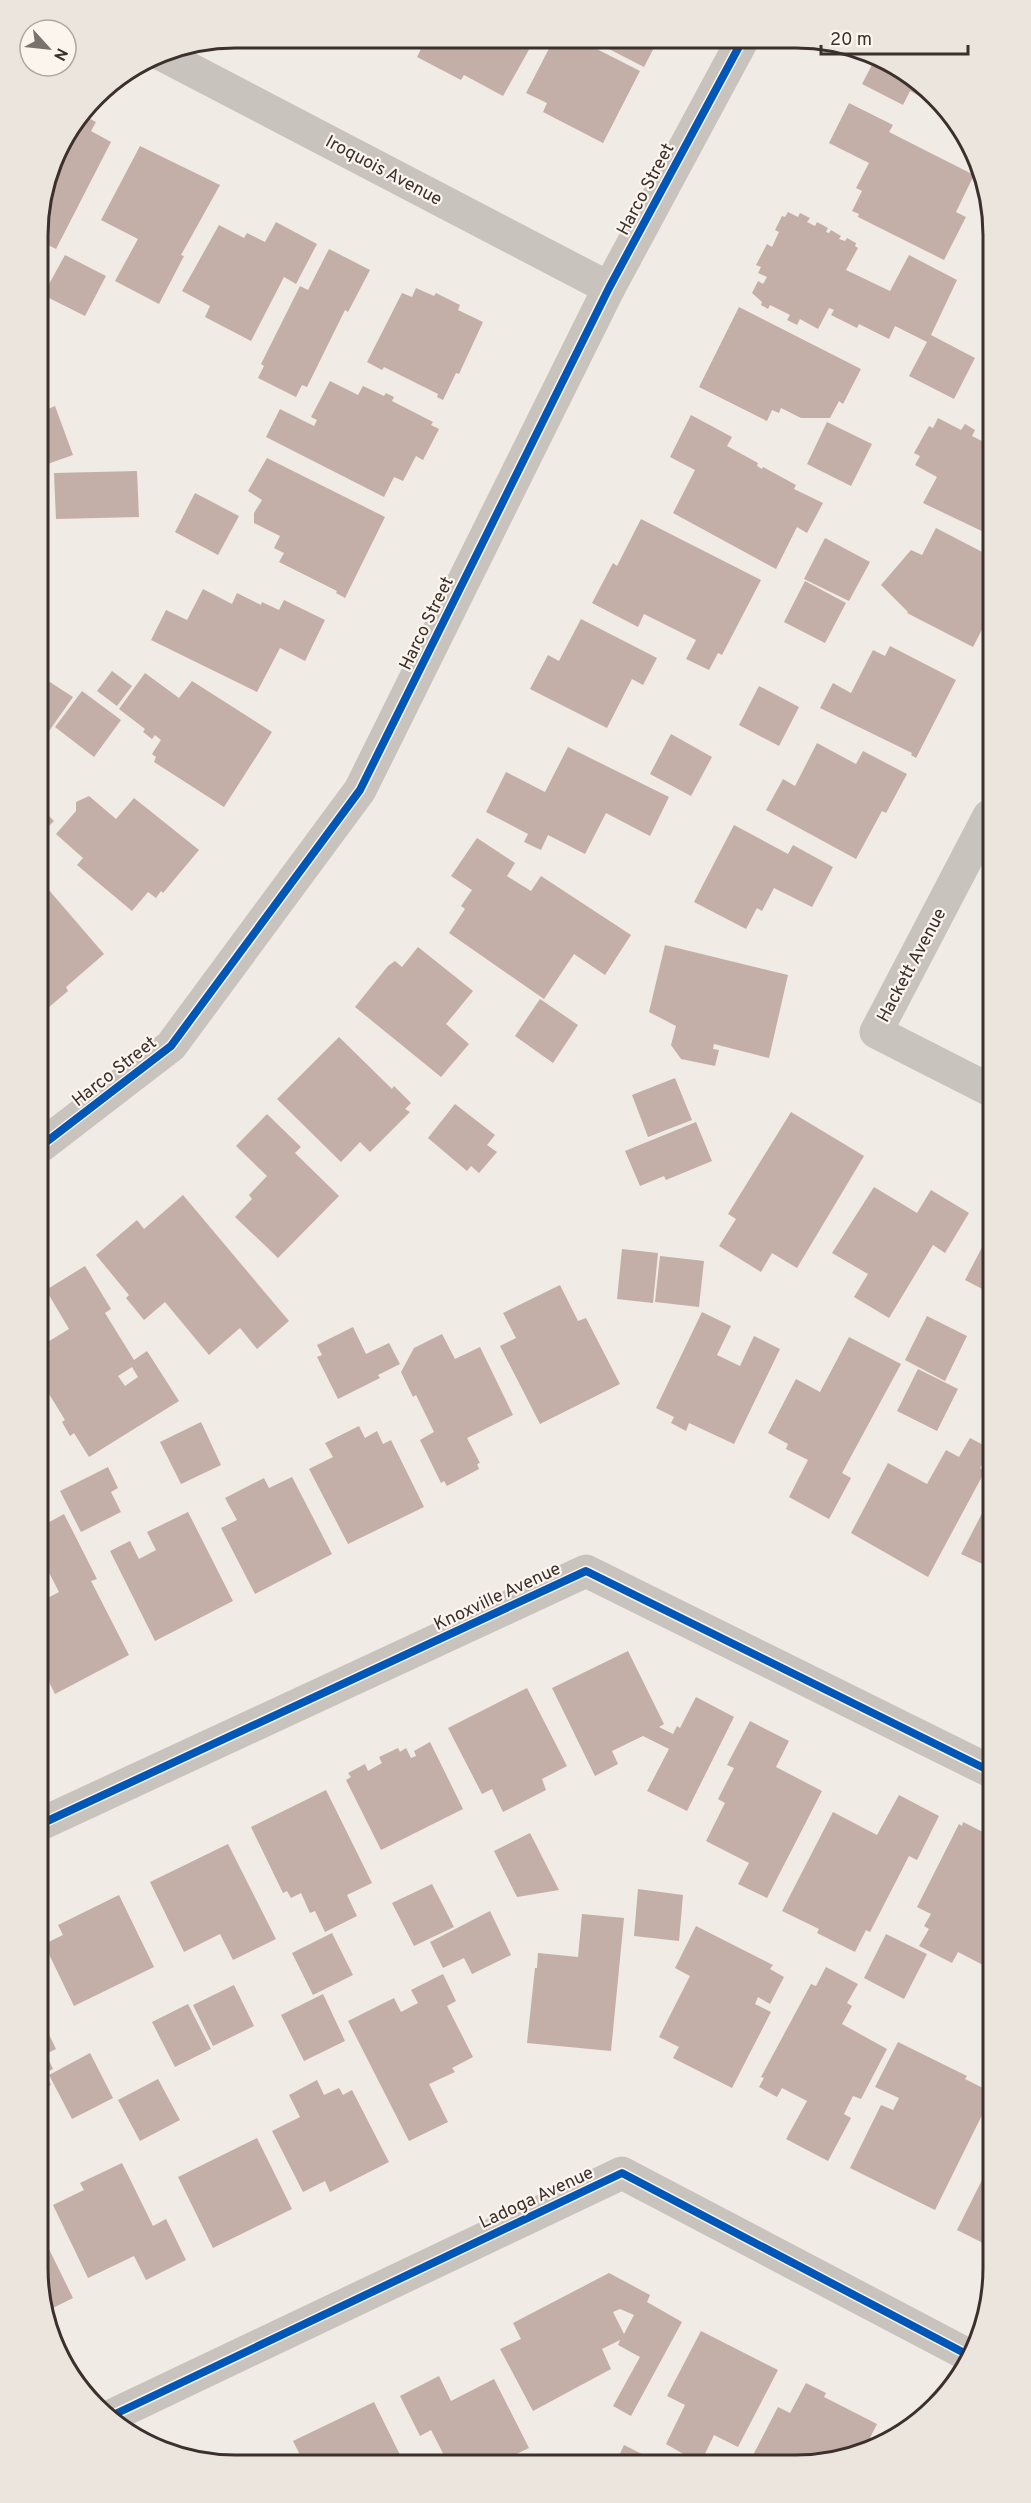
<svg xmlns="http://www.w3.org/2000/svg" width="1031" height="2503" font-family="Overpass,sans-serif">
	<style>
		.building { fill: #c3afa7; fill-rule: evenodd }
		.lines { fill: none; stroke-linecap: round; stroke-linejoin: round }
		.street { stroke: #c9c3be; stroke-width: 33 }
		.cycleway-casing { stroke: #fbf5ee; stroke-width: 11 }
		.cycleway { stroke: #0057b8; stroke-width: 8 }
		.labels { text-anchor: middle; stroke-width: 4.5; stroke-linejoin: round; paint-order: stroke }
		.street-label { font-size: 18px; fill: #3b302b; stroke: #fbf5ee }
		.rim { fill: none; stroke: #3b302b; stroke-width: 3 }
	</style>
	<rect width="100%" height="100%" fill="#f0ebe5"/>
	<!-- building -->
	<g class="building">
		<polygon points="384,38 408,39 403,48"/>
		<polygon points="426,39 535,39 503,96 464,75 461,80 417,57"/>
		<polygon points="554,39 579,40 640,71 603,143 543,112 547,103 526,93"/>
		<polygon points="611,40 658,40 644,67 607,48"/>
		<polygon points="874,61 926,87 950,116 943,112 945,109 910,91 903,105 862,84"/>
		<polygon points="849,103 893,125 889,132 974,175 956,212 966,217 944,260 858,217 859,214 852,211 862,191 856,188 869,163 829,143"/>
		<polygon points="83,115 96,122 91,131 111,142 56,249 38,240 38,222 58,147"/>
		<polygon points="140,146 220,185 181,255 184,256 159,304 115,281 138,239 101,220"/>
		<polygon points="788,212 798,217 800,213 810,218 807,222 815,226 817,222 828,228 826,232 829,233 831,230 841,236 839,239 845,241 847,238 856,243 855,246 858,248 846,270 890,291 909,255 957,280 931,335 975,358 954,399 909,376 927,342 895,326 889,339 859,324 857,328 831,315 834,310 829,308 818,329 800,319 797,325 787,320 790,315 770,305 768,309 761,305 762,302 752,293 758,281 763,284 767,277 758,273 761,267 756,265 767,244 772,247 779,232 775,230 782,216 785,217"/>
		<polygon points="276,222 317,244 296,284 284,277 251,341 205,317 210,306 182,291 219,225 244,238 247,233 265,242"/>
		<polygon points="329,249 370,270 348,312 345,310 307,387 302,385 296,397 258,378 264,366 261,364 300,286 308,290"/>
		<polygon points="65,255 106,276 85,316 43,295"/>
		<polygon points="416,288 434,296 436,293 460,305 458,310 483,322 459,374 456,373 443,400 437,397 438,394 384,367 382,370 367,362 402,293 412,297"/>
		<polygon points="739,307 861,369 843,404 839,401 830,418 801,418 781,408 779,413 772,410 767,421 699,387"/>
		<polygon points="330,381 358,395 363,386 384,396 386,393 394,397 392,401 433,422 431,425 439,429 423,460 416,456 403,481 394,477 384,497 266,437 280,409 314,426 317,420 311,417"/>
		<polygon points="55,406 73,455 39,467 38,407 41,412"/>
		<polygon points="691,415 732,437 727,446 758,463 757,466 762,469 763,467 796,485 794,489 823,503 807,533 797,527 776,569 673,513 695,470 670,457"/>
		<polygon points="938,418 961,430 965,424 975,430 972,436 988,444 988,534 923,503 937,477 915,465 920,456 914,453 929,426 933,428"/>
		<polygon points="827,422 872,444 851,486 807,464"/>
		<polygon points="267,458 385,517 345,598 336,593 337,591 279,562 284,553 274,548 280,536 254,523 254,513 262,500 248,491"/>
		<polygon points="137,471 139,517 56,519 54,473"/>
		<polygon points="195,493 239,516 218,555 175,532"/>
		<polygon points="641,519 761,580 722,655 718,653 709,670 686,659 696,640 644,614 638,627 592,603 613,563 617,566"/>
		<polygon points="936,528 988,555 988,618 973,647 907,613 908,612 881,585 911,550 922,555"/>
		<polygon points="825,538 870,562 849,601 804,579"/>
		<polygon points="805,581 846,603 825,643 784,622"/>
		<polygon points="203,589 232,604 237,593 261,605 262,602 279,610 284,600 325,620 305,661 280,648 257,692 151,640 166,610 187,620"/>
		<polygon points="581,619 657,658 643,685 632,679 607,728 530,689 548,655 559,661"/>
		<polygon points="890,646 956,680 916,758 911,755 912,753 820,708 833,683 851,693 873,650 885,656"/>
		<polygon points="112,671 132,686 117,706 97,691"/>
		<polygon points="145,673 179,698 192,681 272,732 224,807 154,762 156,757 152,754 161,740 155,735 152,739 143,732 145,729 119,709"/>
		<polygon points="39,675 73,697 47,734 39,729"/>
		<polygon points="759,686 799,707 779,746 739,725"/>
		<polygon points="82,691 121,720 94,757 55,727"/>
		<polygon points="671,734 712,757 691,796 650,774"/>
		<polygon points="817,743 856,764 863,751 907,774 886,813 882,811 856,859 766,810 783,779 795,786"/>
		<polygon points="568,747 669,797 650,836 606,813 585,854 548,835 541,850 524,842 528,834 486,812 506,772 545,792"/>
		<polygon points="89,796 116,819 134,798 199,850 163,893 161,891 156,898 148,892 132,911 77,865 83,858 56,834 76,811 76,802"/>
		<polygon points="40,807 54,821 40,835"/>
		<polygon points="734,825 788,854 793,845 833,867 812,907 774,888 762,911 757,908 746,929 694,902"/>
		<polygon points="477,838 515,863 507,876 531,891 541,876 631,935 605,975 574,954 544,999 449,933 465,909 461,906 472,890 451,876"/>
		<polygon points="48,889 104,954 66,987 68,991 42,1013 40,1011 40,896"/>
		<polygon points="665,945 788,975 769,1058 714,1044 713,1049 719,1050 715,1066 681,1059 671,1045 676,1026 649,1012"/>
		<polygon points="418,947 473,991 446,1024 469,1044 441,1077 355,1007 388,966 395,961 402,967"/>
		<polygon points="540,999 578,1025 553,1063 515,1036"/>
		<polygon points="339,1037 392,1089 394,1086 411,1103 405,1109 410,1112 370,1152 360,1142 341,1162 277,1099"/>
		<polygon points="675,1078 692,1120 648,1137 632,1095"/>
		<polygon points="455,1104 495,1135 487,1145 497,1152 479,1173 471,1166 467,1171 428,1138"/>
		<polygon points="791,1112 864,1156 797,1268 772,1253 761,1272 719,1246 736,1219 728,1214"/>
		<polygon points="267,1114 301,1147 295,1153 339,1196 278,1258 235,1217 252,1199 249,1195 267,1176 236,1146"/>
		<polygon points="696,1122 712,1161 666,1180 664,1176 640,1186 625,1151"/>
		<polygon points="874,1187 917,1213 931,1190 969,1213 945,1253 933,1245 889,1318 854,1297 868,1274 832,1253"/>
		<polygon points="183,1195 289,1321 257,1349 240,1328 209,1355 165,1302 144,1320 126,1298 129,1295 96,1255 137,1220 144,1229"/>
		<polygon points="990,1232 990,1293 965,1280"/>
		<polygon points="622,1249 658,1253 653,1303 617,1299"/>
		<polygon points="660,1256 704,1261 699,1307 655,1302"/>
		<path d="M85,1266L111,1309L105,1313L134,1360L147,1351L179,1401L89,1457L74,1433L70,1436L62,1422L65,1420L41,1381V1354L50,1349L46,1343L69,1329L46,1290ZM132,1367L138,1377L125,1386L118,1376Z"/>
		<polygon points="560,1285 578,1321 586,1318 620,1384 540,1424 500,1346 516,1338 503,1313"/>
		<polygon points="702,1312 731,1326 717,1355 740,1366 754,1336 780,1349 734,1444 689,1423 686,1431 671,1423 674,1417 656,1408"/>
		<polygon points="927,1316 967,1336 945,1381 905,1360"/>
		<polygon points="353,1327 366,1354 389,1343 400,1364 378,1375 380,1378 338,1399 317,1357 322,1355 317,1345"/>
		<polygon points="442,1334 455,1359 480,1347 513,1415 467,1438 480,1463 477,1464 479,1469 447,1486 444,1481 441,1483 420,1440 434,1432 416,1395 413,1397 401,1372 414,1348"/>
		<polygon points="849,1337 901,1364 842,1473 851,1478 829,1519 789,1497 808,1460 786,1449 788,1444 768,1433 796,1379 820,1392"/>
		<polygon points="918,1369 958,1389 937,1431 897,1411"/>
		<polygon points="201,1422 221,1465 181,1484 160,1442"/>
		<polygon points="359,1426 365,1438 377,1431 383,1444 391,1440 424,1507 348,1544 309,1469 333,1457 325,1443"/>
		<polygon points="970,1438 991,1449 980,1468 985,1471 928,1577 851,1533 888,1463 927,1484 946,1450 959,1457"/>
		<polygon points="108,1467 118,1488 111,1492 121,1512 81,1532 60,1491"/>
		<polygon points="292,1477 332,1554 255,1594 221,1528 237,1520 225,1498 264,1478 269,1488"/>
		<polygon points="991,1496 991,1568 961,1554"/>
		<polygon points="188,1512 233,1601 155,1641 110,1551 130,1541 139,1559 156,1550 147,1532"/>
		<polygon points="64,1514 97,1579 91,1581 129,1655 55,1694 42,1668 42,1601 59,1592 42,1559 42,1526"/>
		<polygon points="628,1651 664,1724 659,1727 673,1734 677,1726 680,1728 696,1697 734,1717 687,1811 647,1791 669,1749 643,1736 612,1751 618,1764 595,1776 552,1688"/>
		<polygon points="527,1688 567,1766 542,1779 546,1790 503,1812 492,1789 482,1794 448,1728"/>
		<polygon points="750,1721 789,1741 776,1767 822,1791 767,1898 738,1884 749,1863 706,1841 725,1803 718,1799 734,1768 727,1765"/>
		<polygon points="430,1742 463,1809 381,1850 346,1780 351,1777 348,1773 365,1764 368,1771 382,1763 379,1757 398,1748 400,1752 406,1748 411,1758 416,1756 414,1751"/>
		<polygon points="326,1790 372,1883 347,1895 357,1916 325,1932 315,1911 310,1913 301,1893 291,1898 287,1891 283,1893 251,1827"/>
		<polygon points="899,1795 939,1816 917,1860 909,1856 870,1932 866,1930 855,1952 817,1933 819,1929 782,1911 833,1812 877,1835"/>
		<polygon points="963,1822 983,1832 982,1835 992,1840 992,1953 985,1966 958,1952 952,1963 919,1946 929,1929 924,1926 931,1914 917,1907 959,1824 962,1826"/>
		<polygon points="530,1833 559,1890 517,1897 494,1851"/>
		<polygon points="228,1844 276,1939 233,1960 220,1934 184,1952 150,1882"/>
		<polygon points="432,1884 454,1927 414,1946 392,1903"/>
		<polygon points="638,1889 683,1895 679,1941 634,1936"/>
		<polygon points="119,1895 154,1967 74,2006 44,1944 63,1935 58,1925"/>
		<polygon points="490,1911 511,1955 472,1974 464,1958 443,1968 430,1942"/>
		<polygon points="582,1914 624,1918 611,2051 527,2043 535,1968 537,1968 538,1953 578,1957"/>
		<polygon points="696,1926 773,1965 770,1969 784,1977 770,2004 758,1997 755,2004 771,2012 732,2088 673,2058 679,2047 659,2037 690,1976 675,1968"/>
		<polygon points="332,1933 353,1975 313,1995 292,1953"/>
		<polygon points="886,1934 927,1954 904,1999 864,1978"/>
		<polygon points="826,1967 858,1984 847,2003 852,2006 842,2024 887,2049 861,2099 853,2096 844,2114 851,2118 828,2161 786,2139 807,2101 782,2088 777,2097 759,2087 764,2078 761,2077 811,1984 816,1986"/>
		<polygon points="443,1974 456,2001 447,2006 473,2057 452,2068 455,2072 429,2084 448,2122 409,2141 348,2021 394,1998 401,2012 418,2003 411,1990"/>
		<polygon points="234,1985 254,2026 213,2046 193,2005"/>
		<polygon points="992,1989 992,2012 987,1999"/>
		<polygon points="323,1994 345,2041 304,2061 281,2015"/>
		<polygon points="43,2001 48,2010 44,2011 49,2022 44,2024 56,2049 46,2054 53,2069 45,2073 51,2085 43,2089"/>
		<polygon points="188,2004 211,2049 175,2067 152,2022"/>
		<polygon points="898,2042 967,2076 965,2079 993,2093 935,2210 850,2168 881,2105 893,2110 899,2098 875,2087"/>
		<polygon points="90,2053 113,2098 72,2119 49,2075"/>
		<polygon points="158,2079 180,2120 140,2141 118,2100"/>
		<polygon points="317,2080 324,2095 339,2088 343,2095 352,2090 389,2162 330,2192 325,2181 303,2192 272,2131 300,2117 289,2095"/>
		<polygon points="257,2138 292,2209 213,2248 178,2177"/>
		<polygon points="993,2158 993,2248 957,2230"/>
		<polygon points="122,2163 153,2226 166,2219 186,2260 146,2280 134,2256 88,2278 53,2205 84,2190 80,2183"/>
		<polygon points="44,2239 73,2298 51,2309 57,2319 47,2324 44,2319"/>
		<path d="M609,2273L650,2295L647,2302L682,2322L631,2416L613,2406L640,2357L618,2345L620,2340L602,2349L611,2369L533,2411L500,2349L521,2339L513,2323ZM620,2309L634,2315L624,2334L613,2312Z"/>
		<polygon points="701,2331 778,2370 738,2447 714,2435 702,2460 694,2460 666,2444 685,2405 667,2396"/>
		<polygon points="439,2376 451,2401 494,2379 529,2448 504,2460 447,2461 431,2430 420,2436 400,2396"/>
		<polygon points="806,2383 826,2393 824,2397 877,2424 863,2452 847,2459 751,2459 778,2407 790,2413"/>
		<polygon points="374,2402 403,2461 303,2461 293,2441"/>
		<polygon points="888,2429 900,2435 881,2443"/>
		<polygon points="624,2445 654,2460 617,2460"/>
	</g>
	<g class="lines">
		<!-- street -->
		<g class="street">
			<polyline points="159,53 609,288"/>
			<polyline points="989,816 876,1032 990,1090"/>
			<polyline points="41,1146 171,1046 360,790 609,288 742,41"/>
			<polyline points="43,1823 586,1571 992,1772"/>
			<polyline points="109,2417 622,2173 970,2356"/>
		</g>
		<defs>
			<g id="cycleway">
				<polyline points="41,1146 171,1046 360,790 609,288 742,41"/>
				<polyline points="43,1823 586,1571 992,1772"/>
				<polyline points="109,2417 622,2173 970,2356"/>
			</g>
		</defs>
		<!-- cycleway casing -->
		<use href="#cycleway" class="cycleway-casing"/>
		<!-- cycleway -->
		<use href="#cycleway" class="cycleway"/>
	</g>
	<g class="labels">
		<!-- street labels -->
		<g class="street-label">
			<text transform="translate(384 170) rotate(28)" y="6">Iroquois Avenue</text>
			<text transform="translate(645 189) rotate(-62)" y="6">Harco Street</text>
			<text transform="translate(426 623) rotate(-64)" y="6">Harco Street</text>
			<text transform="translate(911 965) rotate(-62)" y="6">Hackett Avenue</text>
			<text transform="translate(114 1071) rotate(-38)" y="6">Harco Street</text>
			<text transform="translate(497 1596) rotate(-25)" y="6">Knoxville Avenue</text>
			<text transform="translate(536 2197) rotate(-25)" y="6">Ladoga Avenue</text>
		</g>
	</g>
	<!-- crop -->
	<path d="M0 0H1031V2503H0ZM235 48H796A187 187 0 0 1 983 235V2268A187 187 0 0 1 796 2455H235A187 187 0 0 1 48 2268V235A187 187 0 0 1 235 48Z" fill="#ece5de" fill-rule="evenodd"/>
	<path class="rim" d="M235 48H796A187 187 0 0 1 983 235V2268A187 187 0 0 1 796 2455H235A187 187 0 0 1 48 2268V235A187 187 0 0 1 235 48Z"/>
	<!-- north arrow -->
	<g transform="translate(48 48) rotate(117)"><circle r="28" fill="#fbf5ee" stroke="#aea6a0" stroke-width="1.5"/>
	<path d="M0-4.5L10 22L0 15L-10 22Z" fill="#7a716c"/>
	<text y="-9" font-size="16" font-weight="bold" text-anchor="middle" fill="#3b302b">N</text>
	</g>
	<!-- scale -->
	<path d="M821 45v9h147v-9" fill="none" stroke="#3b302b" stroke-width="3"/>
	<text x="830" y="45" font-size="18" fill="#3b302b" stroke="#fbf5ee" stroke-width="4.5" paint-order="stroke">20 m</text>
</svg>
